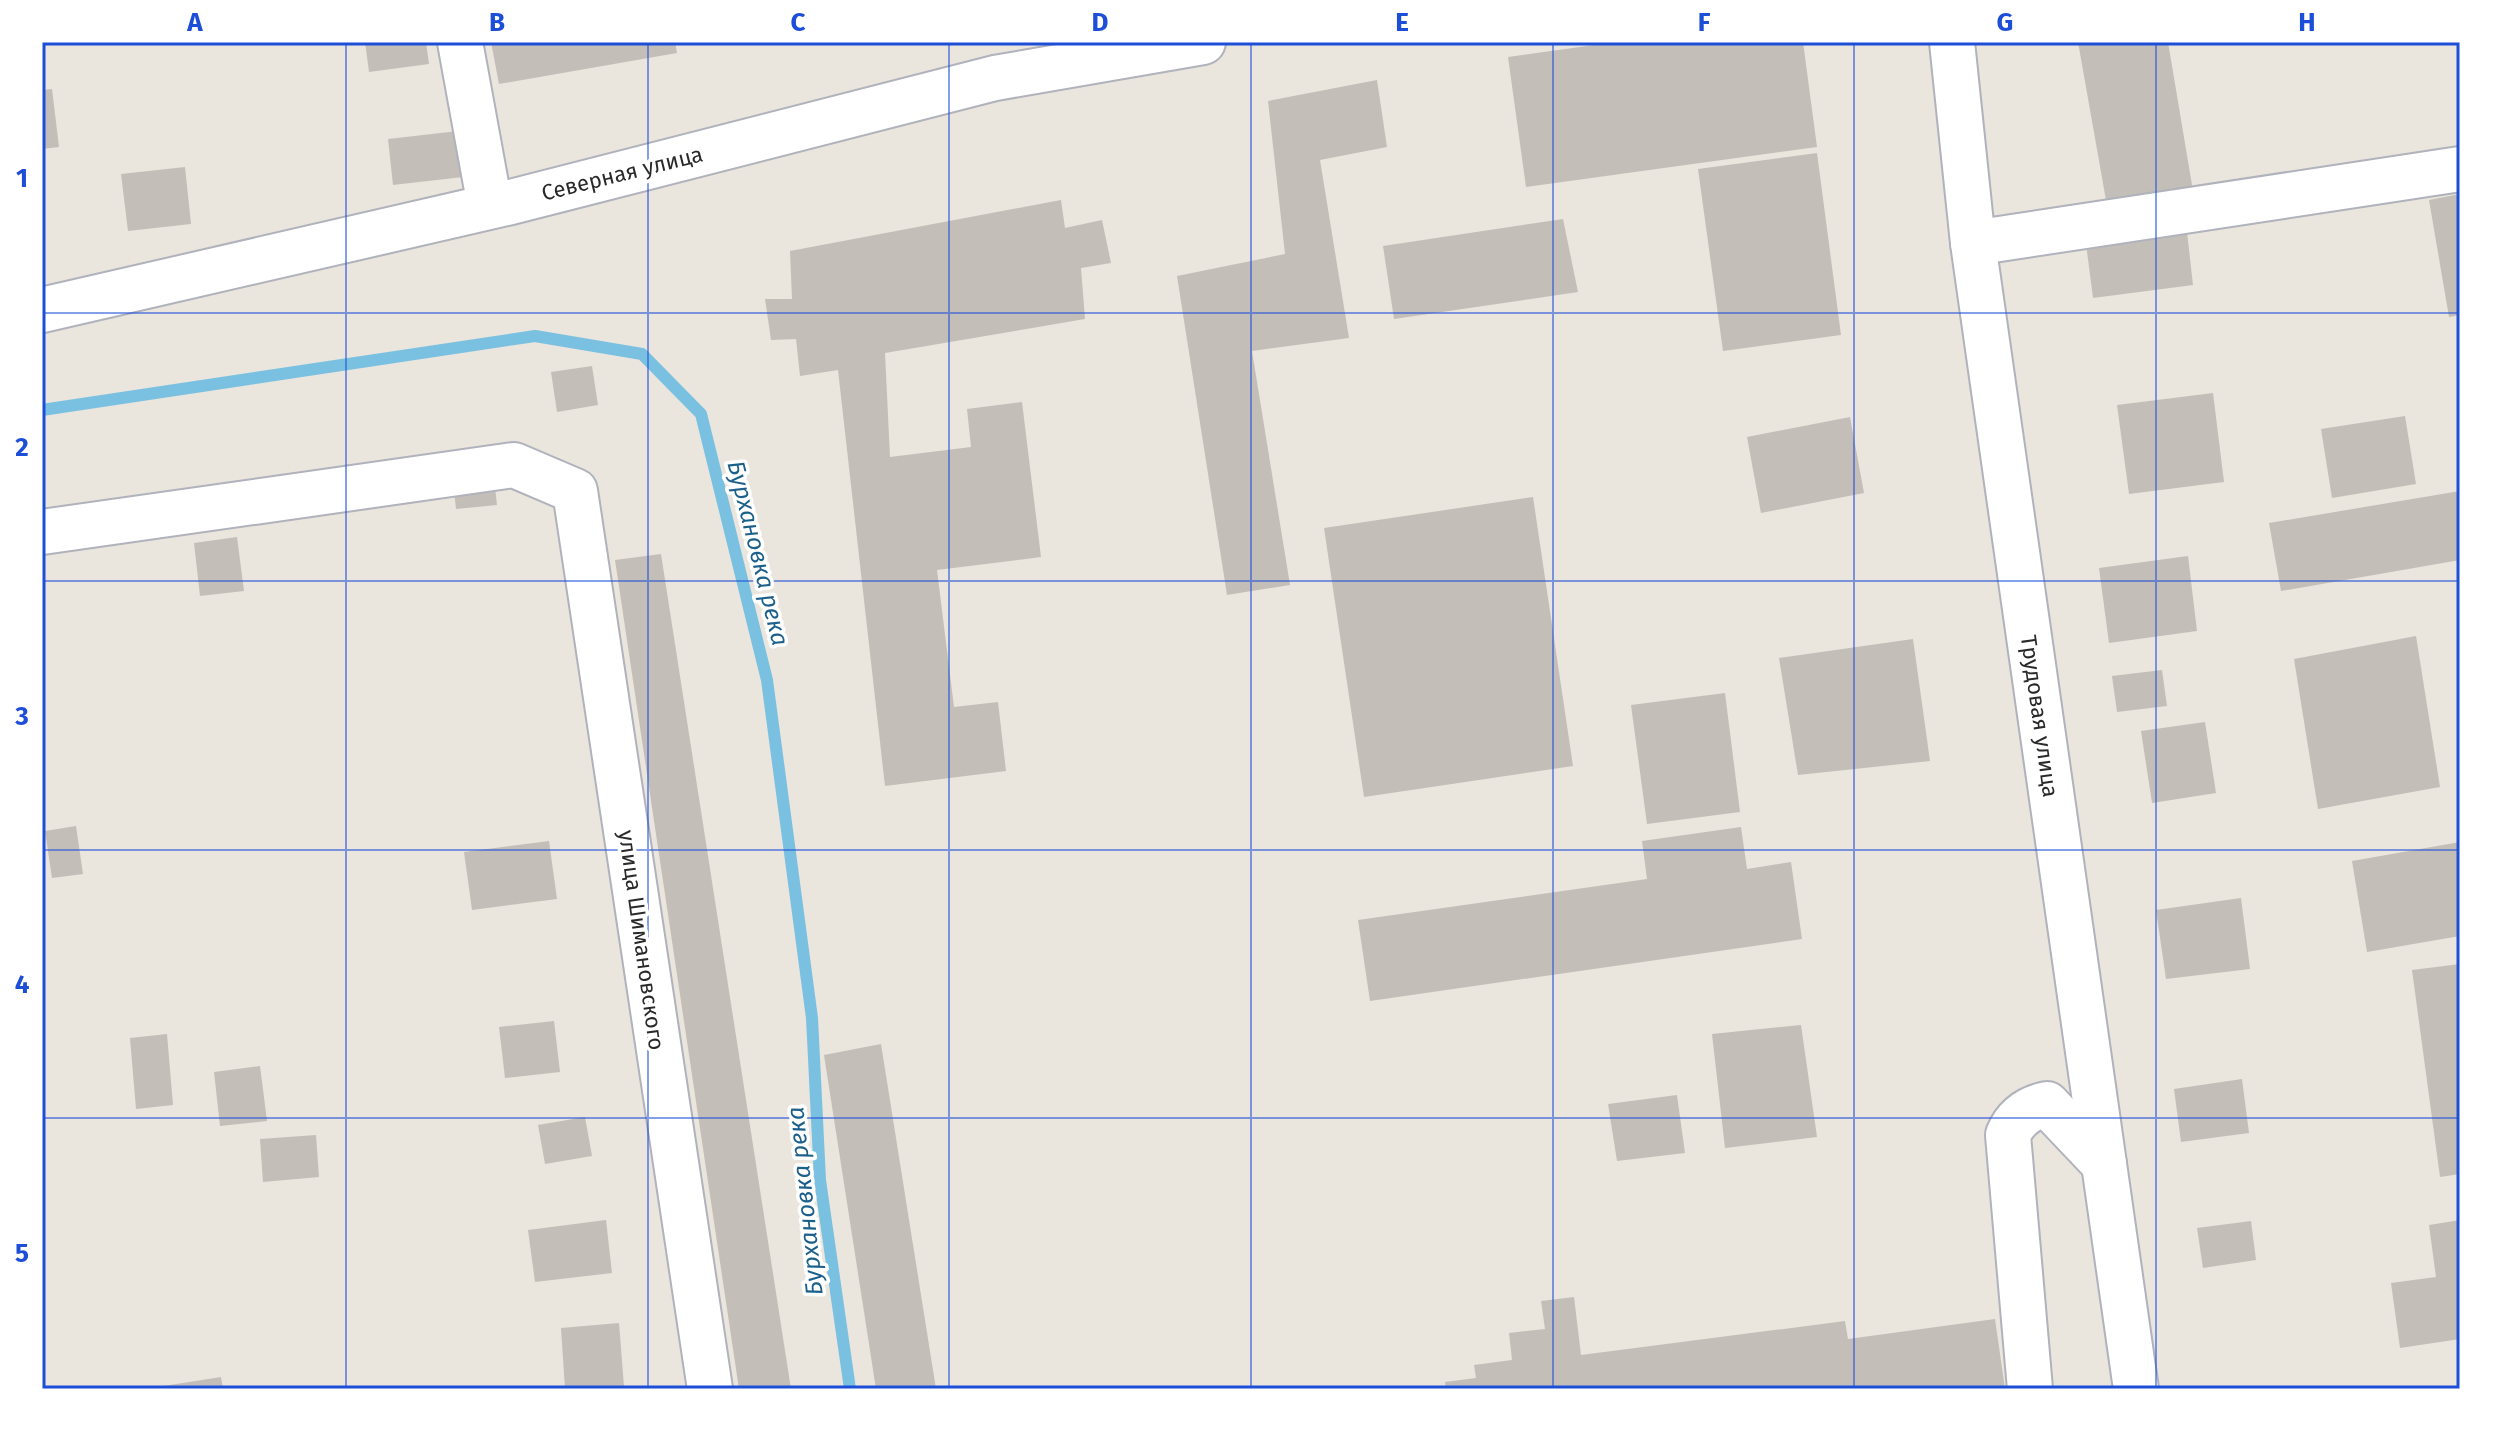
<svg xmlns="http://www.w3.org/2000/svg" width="2502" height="1431" font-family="'Fira Sans',sans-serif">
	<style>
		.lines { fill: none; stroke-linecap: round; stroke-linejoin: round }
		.stream { stroke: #7ac1e1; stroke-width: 12 }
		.building { fill: #c3bfb8 }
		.minor-casing { stroke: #b0b2bc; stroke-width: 48 }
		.minor { stroke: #fff; stroke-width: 44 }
		.grid { fill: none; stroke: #1d4ed8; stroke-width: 2; stroke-opacity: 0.55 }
		.labels { text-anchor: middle; stroke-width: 7; stroke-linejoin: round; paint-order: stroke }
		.street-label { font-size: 22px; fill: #292929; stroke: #fff }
		.water-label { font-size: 24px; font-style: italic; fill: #1b5f8b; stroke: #fff }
		.neatline { fill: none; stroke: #1d4ed8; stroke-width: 3 }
		.grid-label { font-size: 26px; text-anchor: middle; font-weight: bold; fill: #1d4ed8 }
	</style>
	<rect width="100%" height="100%" fill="#eae5dd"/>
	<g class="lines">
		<!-- stream -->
		<polyline class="stream" points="42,410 535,336 642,354 701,414 767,680 812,1018 820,1180 850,1389"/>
	</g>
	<!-- building -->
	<g class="building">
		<polygon points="365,42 426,42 429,64 369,72"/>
		<polygon points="491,42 675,42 677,53 499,84"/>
		<polygon points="1616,42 1803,42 1817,147 1526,187 1508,57"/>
		<polygon points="2078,42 2168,42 2193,191 2107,206"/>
		<polygon points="1377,80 1387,147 1320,160 1349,338 1252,351 1290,585 1227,595 1177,276 1285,254 1268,101"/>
		<polygon points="52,89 59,147 42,149 42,90"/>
		<polygon points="458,131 463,177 393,185 388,139"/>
		<polygon points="1817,153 1841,335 1723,351 1698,169"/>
		<polygon points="185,167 191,224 128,231 121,174"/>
		<polygon points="2460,194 2460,315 2449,317 2429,200"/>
		<polygon points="1061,200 1065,228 1102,220 1111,263 1081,268 1085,319 885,353 890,457 971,447 967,409 1022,402 1041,557 937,570 954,707 998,702 1006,771 885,786 838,370 800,376 796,339 771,340 765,299 792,299 790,251"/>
		<polygon points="1563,219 1578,292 1394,319 1383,246"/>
		<polygon points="2186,223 2193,285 2093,298 2085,236"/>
		<polygon points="592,366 598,405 557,412 551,372"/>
		<polygon points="2213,393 2224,482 2129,494 2117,405"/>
		<polygon points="2405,416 2416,484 2332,498 2321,429"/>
		<polygon points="1850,417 1864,493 1761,513 1747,437"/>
		<polygon points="491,450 497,505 456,509 450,454"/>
		<polygon points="2460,491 2460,560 2281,591 2269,523"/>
		<polygon points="1533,497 1573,766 1364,797 1324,528"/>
		<polygon points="237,537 244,591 200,596 194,543"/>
		<polygon points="661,554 791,1389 739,1389 615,560"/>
		<polygon points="2188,556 2197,631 2109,643 2099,568"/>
		<polygon points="2416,636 2440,787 2318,809 2294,659"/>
		<polygon points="1913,639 1930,761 1798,775 1779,658"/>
		<polygon points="2162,670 2167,706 2117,712 2112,676"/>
		<polygon points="1725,693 1740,812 1647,824 1631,705"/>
		<polygon points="2205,722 2216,793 2152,803 2141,731"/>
		<polygon points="76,826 83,874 52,878 45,831"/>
		<polygon points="1741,827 1747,869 1791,862 1802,939 1370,1001 1358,920 1647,879 1642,841"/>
		<polygon points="549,841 557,899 472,910 464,852"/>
		<polygon points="2460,842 2460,936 2367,952 2352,861"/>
		<polygon points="2241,898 2250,969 2166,979 2156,910"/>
		<polygon points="2460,964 2460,1174 2440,1177 2412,970"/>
		<polygon points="554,1021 560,1072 505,1078 499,1027"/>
		<polygon points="1801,1025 1817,1137 1725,1148 1712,1034"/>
		<polygon points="167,1034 173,1105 136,1109 130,1038"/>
		<polygon points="881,1044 936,1389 876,1389 824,1055"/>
		<polygon points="260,1066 267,1121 220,1126 214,1072"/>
		<polygon points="2242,1079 2249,1133 2181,1142 2174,1089"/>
		<polygon points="1677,1095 1685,1153 1617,1161 1608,1104"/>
		<polygon points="585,1117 592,1156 545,1164 538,1125"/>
		<polygon points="316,1135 319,1177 263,1182 260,1139"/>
		<polygon points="606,1220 612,1273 535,1282 528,1230"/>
		<polygon points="2460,1220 2460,1339 2400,1348 2391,1283 2436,1277 2429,1225"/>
		<polygon points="2251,1221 2256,1260 2203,1268 2197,1228"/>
		<polygon points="1574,1297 1581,1355 1845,1321 1848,1339 1995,1319 2005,1389 1446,1389 1445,1382 1476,1378 1474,1365 1512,1360 1509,1333 1545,1329 1541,1301"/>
		<polygon points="619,1323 624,1387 565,1389 561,1328"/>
		<polygon points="221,1377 223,1389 157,1389 157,1387"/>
	</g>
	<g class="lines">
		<defs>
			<g id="minor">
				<polyline points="460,42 490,206"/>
				<polyline points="1952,42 1973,243 2136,1389"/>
				<polyline points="1973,243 2460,169"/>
				<polyline points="42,310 511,202 995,78 1203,42"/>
				<polyline points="42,532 514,465 575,491 710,1389"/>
				<path d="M2030,1389L2008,1135C2015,1118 2028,1108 2047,1104L2104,1164"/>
			</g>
		</defs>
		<!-- minor casing -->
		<use href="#minor" class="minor-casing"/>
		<!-- minor -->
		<use href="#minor" class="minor"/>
	</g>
	<!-- grid -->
	<path class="grid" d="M346,42V1389M648,42V1389M949,42V1389M1251,42V1389M1553,42V1389M1854,42V1389M2156,42V1389M42,313H2460M42,581H2460M42,850H2460M42,1118H2460"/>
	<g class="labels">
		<!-- street labels -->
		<g class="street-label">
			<text transform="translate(622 173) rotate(-14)" y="8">Северная улица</text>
			<text transform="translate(2040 716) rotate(82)" y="8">Трудовая улица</text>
			<text transform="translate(642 940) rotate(82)" y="8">улица Шимановского</text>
		</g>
		<!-- water labels -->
		<g class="water-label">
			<text transform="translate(758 553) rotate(76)" y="8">Бурхановка река</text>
			<text transform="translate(805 1201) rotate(-96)" y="8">Бурхановка река</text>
		</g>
	</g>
	<!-- border -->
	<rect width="2502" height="1431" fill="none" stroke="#ffffff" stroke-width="88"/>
	<rect x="44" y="44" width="2414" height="1343" class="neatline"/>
	<g class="grid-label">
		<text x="195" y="31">A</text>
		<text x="497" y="31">B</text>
		<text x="798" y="31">C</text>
		<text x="1100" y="31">D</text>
		<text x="1402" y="31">E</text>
		<text x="1704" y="31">F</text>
		<text x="2005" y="31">G</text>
		<text x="2307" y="31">H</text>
		<text x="22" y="187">1</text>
		<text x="22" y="456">2</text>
		<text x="22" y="725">3</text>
		<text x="22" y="993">4</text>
		<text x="22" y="1262">5</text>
	</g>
</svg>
